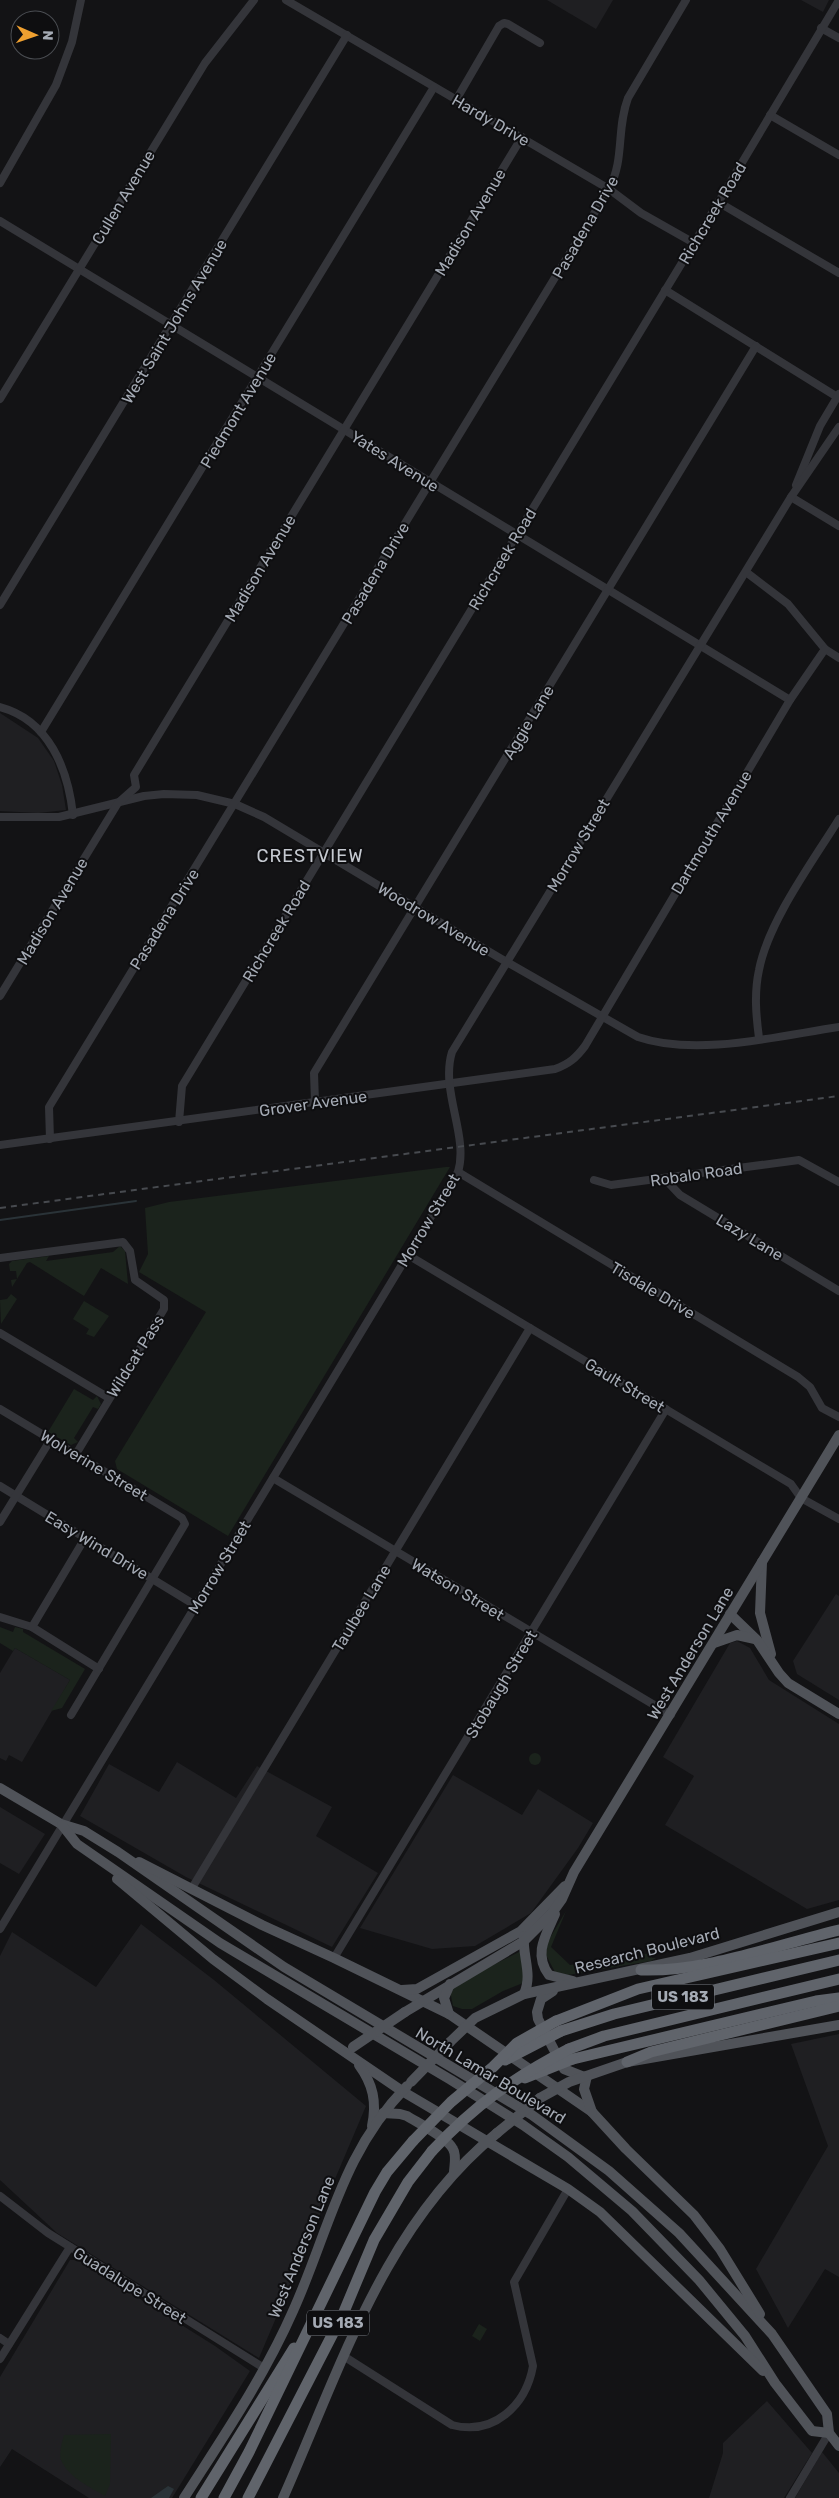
<svg xmlns="http://www.w3.org/2000/svg" width="839" height="2498" font-family="Rubik,sans-serif">
	<style>
		.built { fill: #1f1f22 }
		.green { fill: #1b231c }
		.water { fill: #2a3338 }
		.lines { fill: none; stroke-linecap: round; stroke-linejoin: round }
		.stream { stroke: #2a3338; stroke-width: 2 }
		.minor { stroke: #34353a; stroke-width: 8 }
		.major { stroke: #505359; stroke-width: 10 }
		.highway { stroke: #60646b; stroke-width: 11 }
		.rail { stroke: #474a4f; stroke-width: 2; stroke-dasharray: 6 5; stroke-linecap: butt }
		.major-bridge { stroke: #505359; stroke-width: 10 }
		.highway-bridge { stroke: #60646b; stroke-width: 11 }
		.labels { text-anchor: middle; stroke-width: 4; stroke-linejoin: round; paint-order: stroke }
		.shield { fill: #0e0e10; stroke: #787c84; stroke-width: 1 }
		.shield-label { font-size: 15px; font-weight: bold; fill: #a5abb5 }
		.street-label { font-size: 16px; fill: #a5abb5; stroke: #0e0e10 }
		.neighbourhood-label { font-size: 18px; letter-spacing: 1px; fill: #c6cad1; stroke: #0e0e10 }
	</style>
	<rect width="100%" height="100%" fill="#131315"/>
	<!-- built -->
	<g class="built">
		<polygon points="547,0 613,0 596,29"/>
		<polygon points="801,0 829,0 823,12"/>
		<polygon points="0,713 38,738 54,761 62,785 66,810 38,813 0,811"/>
		<polygon points="836,1594 839,1596 839,1700 797,1674 793,1661"/>
		<polygon points="737,1641 750,1648 769,1680 839,1724 839,1900 807,1909 665,1825 694,1776 663,1757 730,1643"/>
		<polygon points="15,1648 70,1680 22,1762 9,1755 6,1761 0,1758 0,1673"/>
		<polygon points="177,1762 236,1798 257,1766 332,1807 316,1836 378,1873 332,1947 186,1877 80,1816 109,1764 159,1792"/>
		<polygon points="453,1775 522,1815 538,1789 593,1823 578,1848 531,1913 475,1946 432,1949 360,1928"/>
		<polygon points="0,1807 45,1834 19,1874 0,1863"/>
		<polygon points="141,1924 214,1980 366,2106 259,2358 57,2233 0,2180 0,1956 12,1932 96,1987"/>
		<polygon points="839,2034 839,2277 825,2269 788,2328 756,2269 828,2146 791,2044"/>
		<polygon points="70,2260 78,2260 215,2346 250,2371 172,2498 89,2498 12,2449 0,2467 0,2377"/>
		<polygon points="767,2401 812,2453 784,2498 709,2498 723,2453 723,2443"/>
		<polygon points="822,2452 839,2473 839,2498 795,2498"/>
	</g>
	<!-- green -->
	<g class="green">
		<polygon points="446,1167 450,1167 228,1536 117,1469 115,1461 206,1312 139,1272 148,1254 145,1208 169,1202"/>
		<polygon points="120,1246 125,1251 128,1284 101,1268 84,1296 30,1262 27,1263 12,1287 11,1280 17,1279 16,1271 10,1271 9,1264 12,1261 49,1256 46,1261 113,1252"/>
		<polygon points="11,1294 17,1299 1,1324 0,1300 7,1299"/>
		<polygon points="84,1301 109,1316 94,1337 86,1334 89,1329 73,1319"/>
		<polygon points="74,1389 93,1400 97,1396 101,1404 98,1409 93,1407 74,1438 78,1442 71,1445 48,1432"/>
		<polygon points="0,1627 13,1632 15,1627 23,1629 23,1632 85,1669 62,1708 51,1711 70,1680 15,1648 13,1651 0,1643"/>
		<circle cx="535" cy="1759" r="6"/>
		<polygon points="566,1911 551,1947 570,1965 651,1953 652,1958 656,1958 651,1961 568,1975 555,1972 546,1955 547,1943"/>
		<polygon points="523,1950 523,1983 503,1991 472,2009 462,2009 453,2006 450,1991 475,1974"/>
		<polygon points="479,2324 487,2329 480,2341 472,2336"/>
		<path d="M111,2434L110,2484L105,2496C90,2487 70,2478 62,2462C58,2455 62,2443 64,2435Z"/>
	</g>
	<!-- water -->
	<polygon class="water" points="168,2486 174,2489 169,2498 151,2498"/>
	<g class="lines">
		<!-- stream -->
		<polyline class="stream" points="0,1220 136,1201"/>
		<!-- minor -->
		<g class="minor">
			<polyline points="286,0 609,189 641,213 694,243"/>
			<polyline points="821,28 839,38"/>
			<polyline points="456,100 499,26 504,23 508,24 540,43"/>
			<polyline points="770,115 839,155"/>
			<polyline points="0,183 56,85 72,42 81,0"/>
			<polyline points="718,202 839,273"/>
			<polyline points="0,221 790,700"/>
			<polyline points="665,290 839,398"/>
			<polyline points="0,399 205,63 254,0"/>
			<polyline points="796,485 820,426 839,394"/>
			<polyline points="791,497 839,526"/>
			<polyline points="746,572 788,604 825,649 839,658"/>
			<polyline points="0,605 347,35"/>
			<path d="M0,707C49,720 68,769 73,815"/>
			<polyline points="41,732 434,87"/>
			<path d="M0,817H59L144,796L164,794L197,795L235,804L264,817L498,957L638,1037C696,1057 778,1036 839,1027"/>
			<polyline points="0,996 118,803 136,787 134,775 522,137"/>
			<path d="M759,1038C756,1015 754,993 759,970C768,922 813,861 839,819"/>
			<polyline points="315,1102 314,1073 756,346"/>
			<polyline points="179,1122 182,1086 694,243 839,0"/>
			<path d="M50,1139L49,1107L609,189C625,159 616,130 628,98L686,0"/>
			<path d="M0,1145L555,1069C569,1064 576,1058 585,1046L790,700L825,649"/>
			<polyline points="458,1172 798,1377 810,1387 822,1408 839,1417"/>
			<polyline points="664,1178 680,1195 839,1291"/>
			<polyline points="594,1180 611,1185 799,1160 839,1182"/>
			<polyline points="408,1255 791,1484 801,1498 839,1519"/>
			<polyline points="0,1258 123,1242 130,1251 135,1280 164,1300 164,1309 76,1454"/>
			<polyline points="0,1333 109,1398"/>
			<polyline points="0,1409 182,1518 185,1524 71,1715"/>
			<polyline points="273,1478 671,1715"/>
			<polyline points="0,1486 195,1605"/>
			<polyline points="0,1522 51,1439"/>
			<polyline points="0,1617 32,1627 99,1669"/>
			<polyline points="32,1627 85,1538"/>
			<polyline points="192,1888 530,1328"/>
			<path d="M0,1929L458,1172C469,1136 440,1091 452,1052L791,497L839,427"/>
			<polyline points="334,1958 666,1409"/>
			<polyline points="0,2196 48,2233 264,2368"/>
			<polyline points="0,2338 9,2344"/>
			<path d="M345,2357L452,2425C494,2436 526,2405 533,2366L514,2282L568,2189"/>
			<polyline points="0,2359 70,2247"/>
			<polyline points="790,2498 829,2433"/>
		</g>
		<!-- major -->
		<g class="major">
			<polyline points="762,1562 760,1613 771,1654"/>
			<polyline points="730,1614 757,1640 779,1673 788,1683 839,1714"/>
			<polyline points="714,1643 737,1635 755,1639"/>
			<polyline points="0,1788 61,1824 84,1831 118,1852 284,1967 532,2115 609,2171 679,2233 772,2334 827,2414 829,2433 839,2446"/>
			<polyline points="62,1825 77,1844 220,1943 451,2080 523,2125 568,2157 632,2211 699,2280 745,2336 775,2383 812,2431 829,2433"/>
			<polyline points="139,1862 262,1925 334,1958 449,2014 592,2112 626,2149 694,2215 720,2249 760,2314"/>
			<polyline points="117,1879 213,1959 267,1999 402,2091 568,2189 600,2212 763,2371"/>
			<path d="M555,1914C546,1935 533,1954 549,1975L573,1981"/>
			<polyline points="402,1990 417,1989 521,1931 565,1886"/>
			<polyline points="553,1991 541,1999 537,2012 538,2019 564,2069 584,2077"/>
			<path d="M524,1994C533,1974 522,1956 524,1936"/>
			<polyline points="405,2012 524,1941 552,1913 562,1899 574,1872 839,1435"/>
			<polyline points="449,2014 444,1998 450,1984"/>
			<polyline points="450,2042 475,2018 524,1994 690,1958 839,1912"/>
			<path d="M359,2065C373,2084 377,2102 372,2126"/>
			<polyline points="587,2076 584,2089 592,2112"/>
			<polyline points="540,2098 569,2082 627,2062 839,2025"/>
			<path d="M383,2113L400,2114L407,2116C418,2123 448,2138 453,2149C457,2156 454,2166 454,2173"/>
			<path d="M184,2498C223,2437 264,2377 293,2311C330,2229 341,2154 407,2086"/>
			<path d="M283,2498C340,2370 384,2225 497,2133"/>
		</g>
		<!-- highway -->
		<g class="highway">
			<path d="M641,1970C706,1972 776,1945 839,1930"/>
			<polyline points="556,2021 638,1989 839,1943"/>
			<polyline points="561,2031 614,2014 839,1960"/>
			<polyline points="569,2049 604,2036 839,1979"/>
			<polyline points="573,2059 816,2001 839,1998"/>
			<polyline points="627,2062 651,2052 839,2006"/>
			<polyline points="201,2498 294,2348"/>
			<polyline points="224,2498 249,2452 375,2192 387,2172 413,2141"/>
			<polyline points="248,2498 343,2314 374,2240 408,2182 432,2151"/>
		</g>
		<!-- rail -->
		<polyline class="rail" points="0,1208 839,1096"/>
		<!-- major-bridge -->
		<g class="major-bridge">
			<polyline points="353,2047 405,2012"/>
			<polyline points="411,2082 450,2042"/>
			<polyline points="497,2133 540,2098"/>
		</g>
		<!-- highway-bridge -->
		<g class="highway-bridge">
			<polyline points="505,2060 561,2031"/>
			<polyline points="525,2078 573,2059"/>
			<polyline points="413,2141 451,2102 493,2067 517,2043 556,2021"/>
			<path d="M432,2151C475,2105 513,2078 569,2049"/>
		</g>
	</g>
	<g class="labels">
		<!-- shield labels -->
		<g class="shield">
			<rect x="652" y="1984.5" width="62" height="25" rx="4"/>
			<rect x="307" y="2310.5" width="62" height="25" rx="4"/>
		</g>
		<g class="shield-label">
			<text x="683" y="2002">US 183</text>
			<text x="338" y="2328">US 183</text>
		</g>
		<!-- street labels -->
		<g class="street-label">
			<text transform="translate(491 120) rotate(30)" y="6">Hardy Drive</text>
			<text transform="translate(123 197) rotate(-59)" y="6">Cullen Avenue</text>
			<text transform="translate(712 213) rotate(-59)" y="6">Richcreek Road</text>
			<text transform="translate(470 222) rotate(-59)" y="6">Madison Avenue</text>
			<text transform="translate(585 227) rotate(-60)" y="6">Pasadena Drive</text>
			<text transform="translate(174 321) rotate(-59)" y="6">West Saint Johns Avenue</text>
			<text transform="translate(238 410) rotate(-59)" y="6">Piedmont Avenue</text>
			<text transform="translate(395 461) rotate(32)" y="6">Yates Avenue</text>
			<text transform="translate(502 559) rotate(-59)" y="6">Richcreek Road</text>
			<text transform="translate(260 568) rotate(-59)" y="6">Madison Avenue</text>
			<text transform="translate(375 573) rotate(-59)" y="6">Pasadena Drive</text>
			<text transform="translate(528 722) rotate(-59)" y="6">Aggie Lane</text>
			<text transform="translate(711 832) rotate(-59)" y="6">Dartmouth Avenue</text>
			<text transform="translate(578 845) rotate(-59)" y="6">Morrow Street</text>
			<text transform="translate(52 911) rotate(-59)" y="6">Madison Avenue</text>
			<text transform="translate(164 919) rotate(-58)" y="6">Pasadena Drive</text>
			<text transform="translate(434 919) rotate(31)" y="6">Woodrow Avenue</text>
			<text transform="translate(276 931) rotate(-59)" y="6">Richcreek Road</text>
			<text transform="translate(313 1103) rotate(-8)" y="6">Grover Avenue</text>
			<text transform="translate(696 1174) rotate(-8)" y="6">Robalo Road</text>
			<text transform="translate(428 1220) rotate(-59)" y="6">Morrow Street</text>
			<text transform="translate(750 1237) rotate(31)" y="6">Lazy Lane</text>
			<text transform="translate(653 1290) rotate(31)" y="6">Tisdale Drive</text>
			<text transform="translate(135 1356) rotate(-58)" y="6">Wildcat Pass</text>
			<text transform="translate(625 1385) rotate(31)" y="6">Gault Street</text>
			<text transform="translate(94 1465) rotate(31)" y="6">Wolverine Street</text>
			<text transform="translate(97 1545) rotate(31)" y="6">Easy Wind Drive</text>
			<text transform="translate(219 1567) rotate(-59)" y="6">Morrow Street</text>
			<text transform="translate(458 1589) rotate(31)" y="6">Watson Street</text>
			<text transform="translate(361 1608) rotate(-59)" y="6">Taulbee Lane</text>
			<text transform="translate(690 1653) rotate(-59)" y="6">West Anderson Lane</text>
			<text transform="translate(501 1684) rotate(-59)" y="6">Stobaugh Street</text>
			<text transform="translate(647 1950) rotate(-14)" y="6">Research Boulevard</text>
			<text transform="translate(491 2075) rotate(31)" y="6">North Lamar Boulevard</text>
			<text transform="translate(301 2247) rotate(-68)" y="6">West Anderson Lane</text>
			<text transform="translate(130 2285) rotate(32)" y="6">Guadalupe Street</text>
		</g>
		<!-- neighbourhood labels -->
		<g class="neighbourhood-label">
			<text x="310" y="862">CRESTVIEW</text>
		</g>
	</g>
	<!-- north arrow -->
	<g transform="translate(35 35) rotate(92)"><circle r="24" fill="#0e0e10" stroke="#4a4d52"/>
	<path d="M0-4L9 19L0 12L-9 19Z" fill="#efa030"/>
	<text y="-8" font-size="14" font-weight="bold" text-anchor="middle" fill="#a5abb5">N</text>
	</g>
</svg>
